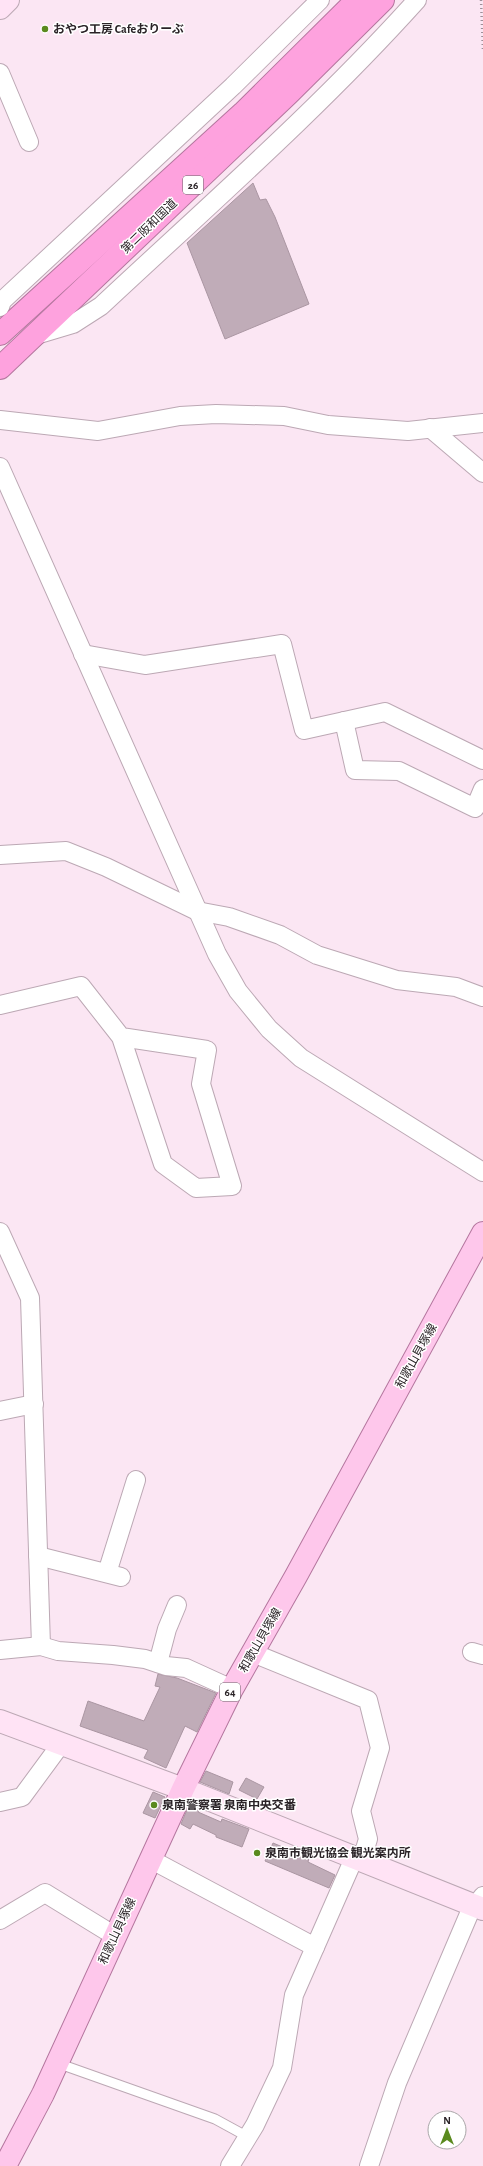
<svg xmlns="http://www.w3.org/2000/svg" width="483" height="2166" font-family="'Alegreya Sans','Noto Sans JP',sans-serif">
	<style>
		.building { fill: #c0acb8; stroke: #aa96a2 }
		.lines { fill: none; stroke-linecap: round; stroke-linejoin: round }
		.lane-casing { stroke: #bca8b4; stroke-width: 11 }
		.street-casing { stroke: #bca8b4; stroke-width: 20 }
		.secondary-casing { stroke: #bca8b4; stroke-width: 24 }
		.primary-casing { stroke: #b4769e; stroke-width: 24 }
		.highway-casing { stroke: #b4769e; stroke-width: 24 }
		.path { stroke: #9e8f98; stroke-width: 2.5; stroke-dasharray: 1 3; stroke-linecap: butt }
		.lane { stroke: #fff; stroke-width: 9 }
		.street { stroke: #fff; stroke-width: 18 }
		.secondary { stroke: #ffe3f5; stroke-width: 22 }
		.primary { stroke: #fec7eb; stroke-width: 22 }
		.highway { stroke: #fea2de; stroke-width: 22 }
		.poi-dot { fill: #5a8a1e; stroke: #fff; stroke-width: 1.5 }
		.labels { text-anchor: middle; stroke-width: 3; stroke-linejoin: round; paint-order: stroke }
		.shield { fill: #fff; stroke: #6a6568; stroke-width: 1 }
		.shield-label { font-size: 11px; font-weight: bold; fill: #2a2327 }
		.poi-label { font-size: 12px; font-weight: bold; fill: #2a2327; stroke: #fff; text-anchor: start }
		.street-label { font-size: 12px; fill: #2a2327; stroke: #fff }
	</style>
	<rect width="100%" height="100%" fill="#fbe6f3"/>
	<!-- building -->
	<g class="building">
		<polygon points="253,183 260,200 266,199 275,217 309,304 225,339 187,243"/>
		<polygon points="158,1674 177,1678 216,1693 197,1732 185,1726 166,1768 144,1758 148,1750 80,1726 88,1701 144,1721 160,1687 155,1686"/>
		<polygon points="206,1771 233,1782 229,1794 200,1782"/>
		<polygon points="246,1778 264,1787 257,1799 239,1790"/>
		<polygon points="153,1792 165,1797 155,1818 143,1813"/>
		<polygon points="189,1805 200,1810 198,1812 221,1822 222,1819 249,1829 242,1847 216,1837 216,1835 193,1824 190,1829 181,1824"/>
		<polygon points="273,1843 309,1858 308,1862 335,1875 329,1888 265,1861"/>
	</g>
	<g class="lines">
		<defs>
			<polyline id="lane" points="57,2063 215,2119 248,2137"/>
			<g id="street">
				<polyline points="0,73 29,142"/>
				<polyline points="0,307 2,301 233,86 320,0"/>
				<path d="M33,336L73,324L101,306C208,206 319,109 417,0"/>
				<polyline points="0,420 98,431 180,416 216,414 284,416 328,425 408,431 483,423"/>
				<polyline points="430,428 483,473"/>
				<polyline points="0,467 217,954 238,991 269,1029 301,1058 483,1172"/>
				<polyline points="83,654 145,665 282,644 304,730 385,712 483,760"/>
				<polyline points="344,721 355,770 399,771 475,808 483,789"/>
				<polyline points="0,855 66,851 106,867 197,911 229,917 280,935 317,955 397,980 456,987 483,997"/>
				<polyline points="0,1005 81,986 121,1037 163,1164 196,1188 232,1186 201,1084 207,1050 121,1037"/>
				<polyline points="0,1232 30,1298 41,1646"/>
				<polyline points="0,1411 34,1404"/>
				<polyline points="38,1556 121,1577"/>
				<polyline points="107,1573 136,1480"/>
				<polyline points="0,1650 41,1646 58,1651 113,1655 145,1659 166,1666 186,1668 232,1689"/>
				<polyline points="472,1652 483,1655"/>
				<polyline points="253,1653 368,1700 380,1748 361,1811 368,1839 362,1859"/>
				<polyline points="158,1663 167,1629 177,1605"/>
				<polyline points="0,1802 22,1797 61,1744"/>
				<polyline points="150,1859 315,1947"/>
				<polyline points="0,1920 45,1893 115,1936"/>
				<polyline points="230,2166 255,2125 282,2068 294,1995 355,1856"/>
				<polyline points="369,2166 397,2083 469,1914 483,1896"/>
			</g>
			<g id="secondary">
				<polyline points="0,8 8,0"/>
				<polyline points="0,1721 183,1789 483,1909"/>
			</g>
			<polyline id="primary" points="5,2166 43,2094 183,1789 232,1689 296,1576 483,1233"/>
			<g id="highway">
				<polyline points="0,334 243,113 357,0"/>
				<polyline points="0,368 288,94 383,0"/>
			</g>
		</defs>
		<!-- lane casing -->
		<use href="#lane" class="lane-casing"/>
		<!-- street casing -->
		<use href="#street" class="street-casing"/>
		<!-- secondary casing -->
		<use href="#secondary" class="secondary-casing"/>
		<!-- primary casing -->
		<use href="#primary" class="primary-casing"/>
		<!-- highway casing -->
		<use href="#highway" class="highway-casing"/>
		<!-- path -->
		<polyline class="path" points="481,0 483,51"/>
		<!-- lane -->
		<use href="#lane" class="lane"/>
		<!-- street -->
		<use href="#street" class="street"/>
		<!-- secondary -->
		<use href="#secondary" class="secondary"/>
		<!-- primary -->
		<use href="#primary" class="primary"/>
		<!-- highway -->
		<use href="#highway" class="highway"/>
	</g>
	<!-- markers -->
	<g class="poi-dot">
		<circle cx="45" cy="29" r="4"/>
		<circle cx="154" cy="1805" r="4"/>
		<circle cx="257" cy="1853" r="4"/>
	</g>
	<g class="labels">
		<!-- shield labels -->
		<g class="shield">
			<rect x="183" y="176" width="20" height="18" rx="3"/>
			<rect x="220" y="1683" width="20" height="18" rx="3"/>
		</g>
		<g class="shield-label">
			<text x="193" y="189">26</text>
			<text x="230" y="1696">64</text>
		</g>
		<!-- poi labels -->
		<g class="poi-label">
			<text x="53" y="33">おやつ工房 Cafeおりーぶ</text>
			<text x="162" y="1809">泉南警察署 泉南中央交番</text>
			<text x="265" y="1857">泉南市観光協会 観光案内所</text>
		</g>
		<!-- street labels -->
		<g class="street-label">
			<text transform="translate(149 226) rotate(-44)" y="4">第二阪和国道</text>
			<text transform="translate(416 1356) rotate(-61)" y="4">和歌山貝塚線</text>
			<text transform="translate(260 1640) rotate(-60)" y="4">和歌山貝塚線</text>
			<text transform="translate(117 1931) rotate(-65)" y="4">和歌山貝塚線</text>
		</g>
	</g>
	<!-- north arrow -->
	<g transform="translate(447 2130)"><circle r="19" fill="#ffffff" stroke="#aaa7a9"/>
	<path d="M0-3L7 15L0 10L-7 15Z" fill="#5a8a1e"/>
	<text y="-6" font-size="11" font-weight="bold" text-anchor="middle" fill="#2a2327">N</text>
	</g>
</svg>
